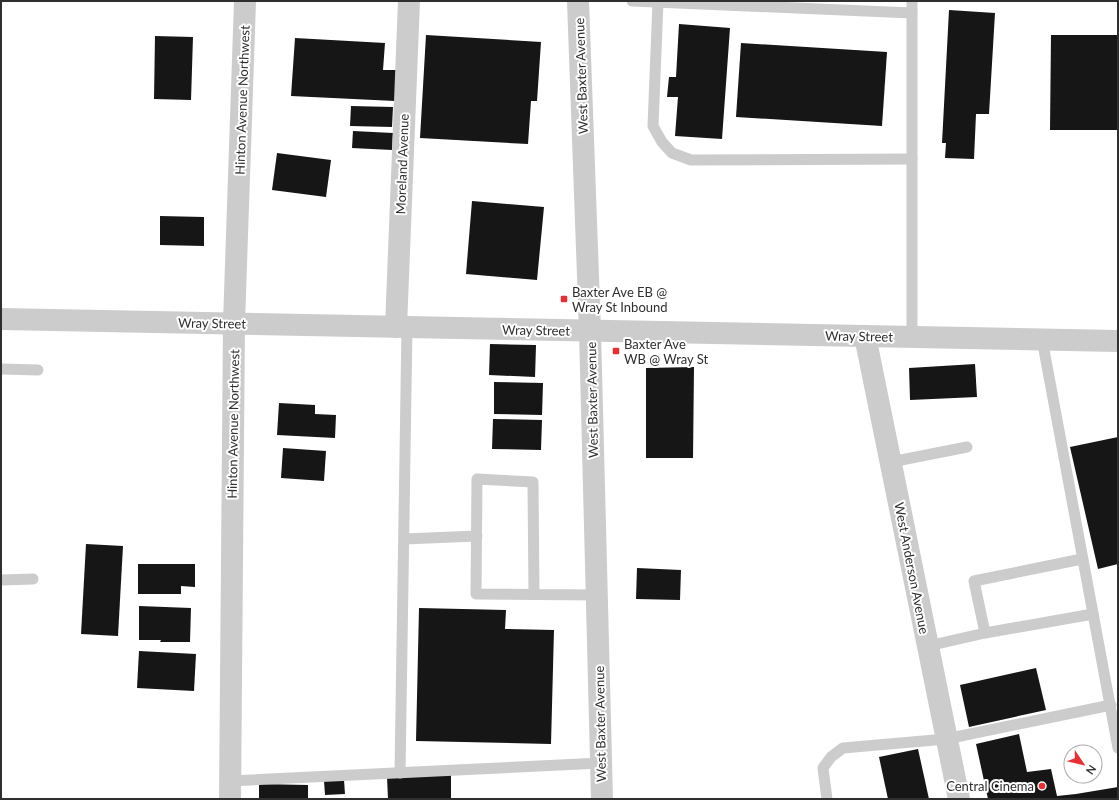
<svg xmlns="http://www.w3.org/2000/svg" width="1119" height="800" font-family="Lato,sans-serif">
	<style>
		.building { fill: #161616 }
		.lines { fill: none; stroke-linecap: round; stroke-linejoin: round }
		.service { stroke: #ccc; stroke-width: 11 }
		.minor { stroke: #ccc; stroke-width: 22 }
		.tertiary { stroke: #ccc; stroke-width: 22 }
		.poi-dot { fill: #e92f33; stroke: #fff; stroke-width: 1.5 }
		.labels { text-anchor: middle; stroke-width: 4; stroke-linejoin: round; paint-order: stroke }
		.street-label { font-size: 13px; fill: #2f2f2f; stroke: #fff }
		.poi-label { font-size: 13px; fill: #2f2f2f; stroke: #fff; text-anchor: start }
	</style>
	<rect width="100%" height="100%" fill="#fff"/>
	<!-- building -->
	<g class="building">
		<polygon points="949,10 995,13 989,114 976,114 974,159 945,158 946,143 942,143"/>
		<polygon points="679,24 730,28 722,139 675,136 678,97 667,97 669,77 676,77"/>
		<polygon points="426,35 541,42 537,101 531,101 528,144 420,138"/>
		<polygon points="1051,35 1118,35 1118,130 1050,130"/>
		<polygon points="155,36 193,37 191,100 154,99"/>
		<polygon points="295,38 385,43 383,70 396,70 395,101 291,96"/>
		<polygon points="741,43 887,52 882,126 736,117"/>
		<polygon points="351,106 393,107 392,127 350,126"/>
		<polygon points="353,131 393,133 392,150 352,148"/>
		<polygon points="277,153 331,160 326,197 272,190"/>
		<polygon points="472,201 544,207 537,280 466,274"/>
		<polygon points="160,216 204,217 204,246 160,245"/>
		<polygon points="490,344 536,345 535,377 489,375"/>
		<polygon points="975,364 977,397 910,400 909,368"/>
		<polygon points="694,367 693,458 646,458 646,368"/>
		<polygon points="494,382 543,383 542,415 494,414"/>
		<polygon points="279,403 315,405 315,414 336,415 335,438 277,435"/>
		<polygon points="493,419 542,420 541,450 492,449"/>
		<polygon points="1118,437 1118,564 1098,569 1070,447"/>
		<polygon points="283,448 326,451 324,481 281,478"/>
		<polygon points="86,544 123,546 118,636 81,634"/>
		<polygon points="138,564 195,564 195,587 181,586 181,594 138,594"/>
		<polygon points="637,568 681,570 680,600 636,599"/>
		<polygon points="139,606 191,608 190,642 160,642 161,640 139,640"/>
		<polygon points="419,608 506,610 505,629 554,630 551,744 416,741"/>
		<polygon points="139,651 196,654 194,691 137,688"/>
		<polygon points="1036,668 1046,710 969,727 960,685"/>
		<polygon points="1019,734 1027,772 1051,769 1057,796 1076,794 1118,787 1118,799 988,799 976,744"/>
		<polygon points="918,749 929,799 888,799 879,757"/>
		<polygon points="451,772 451,799 388,799 387,777"/>
		<polygon points="344,780 345,794 325,795 324,781"/>
		<polygon points="259,784 308,785 308,799 259,799"/>
	</g>
	<g class="lines">
		<!-- service -->
		<g class="service">
			<polyline points="632,1 912,13"/>
			<polyline points="658,2 653,126 662,142 672,153 691,160 912,159"/>
			<polyline points="912,337 912,1"/>
			<polyline points="1042,339 1118,748"/>
			<polyline points="1,369 38,370"/>
			<polyline points="891,462 967,447"/>
			<polyline points="404,539 477,536"/>
			<polyline points="1,580 33,579"/>
			<polyline points="534,594 533,482 477,479 476,594 597,595"/>
			<polyline points="985,633 1093,614"/>
			<polyline points="928,646 985,633 974,581 1082,559"/>
			<polyline points="400,773 407,327"/>
			<polyline points="230,781 601,763"/>
			<polyline points="827,799 823,768 831,757 843,748 946,739 1111,705"/>
		</g>
		<!-- minor -->
		<g class="minor">
			<polyline points="1,319 1118,341"/>
			<polyline points="396,327 409,1"/>
			<polyline points="865,336 959,799"/>
			<polyline points="230,799 234,323 245,1"/>
		</g>
		<!-- tertiary -->
		<polyline class="tertiary" points="578,1 590,331 602,799"/>
	</g>
	<!-- markers -->
	<g class="poi-dot">
		<rect x="560" y="295" width="8" height="8" rx="2"/>
		<rect x="612" y="347" width="8" height="8" rx="2"/>
		<circle cx="1042" cy="786" r="4"/>
	</g>
	<g class="labels">
		<!-- street labels -->
		<g class="street-label">
			<text transform="translate(581 76) rotate(-92)" y="5">West Baxter Avenue</text>
			<text transform="translate(242 100) rotate(-88)" y="5">Hinton Avenue Northwest</text>
			<text transform="translate(402 164) rotate(-88)" y="5">Moreland Avenue</text>
			<text transform="translate(212 323) rotate(1)" y="5">Wray Street</text>
			<text transform="translate(536 330) rotate(1)" y="5">Wray Street</text>
			<text transform="translate(859 336) rotate(1)" y="5">Wray Street</text>
			<text transform="translate(592 400) rotate(-91)" y="5">West Baxter Avenue</text>
			<text transform="translate(233 424) rotate(-89)" y="5">Hinton Avenue Northwest</text>
			<text transform="translate(912 568) rotate(79)" y="5">West Anderson Avenue</text>
			<text transform="translate(600 724) rotate(-91)" y="5">West Baxter Avenue</text>
		</g>
		<!-- poi labels -->
		<g class="poi-label">
			<text x="572" y="297">Baxter Ave EB @<tspan x="572" dy="15">Wray St Inbound</tspan></text>
			<text x="624" y="349">Baxter Ave<tspan x="624" dy="15">WB @ Wray St</tspan></text>
			<text x="1034" y="791" text-anchor="end">Central Cinema</text>
		</g>
	</g>
	<!-- border -->
	<rect width="1119" height="800" fill="none" stroke="#2f2f2f" stroke-width="4"/>
	<!-- north arrow -->
	<g transform="translate(1083 764) rotate(125)"><circle r="19" fill="#ffffff" stroke="#acacac"/>
	<path d="M0-3L7 15L0 10L-7 15Z" fill="#e92f33"/>
	<text y="-6" font-size="11" font-weight="bold" text-anchor="middle" fill="#2f2f2f">N</text>
	</g>
</svg>
